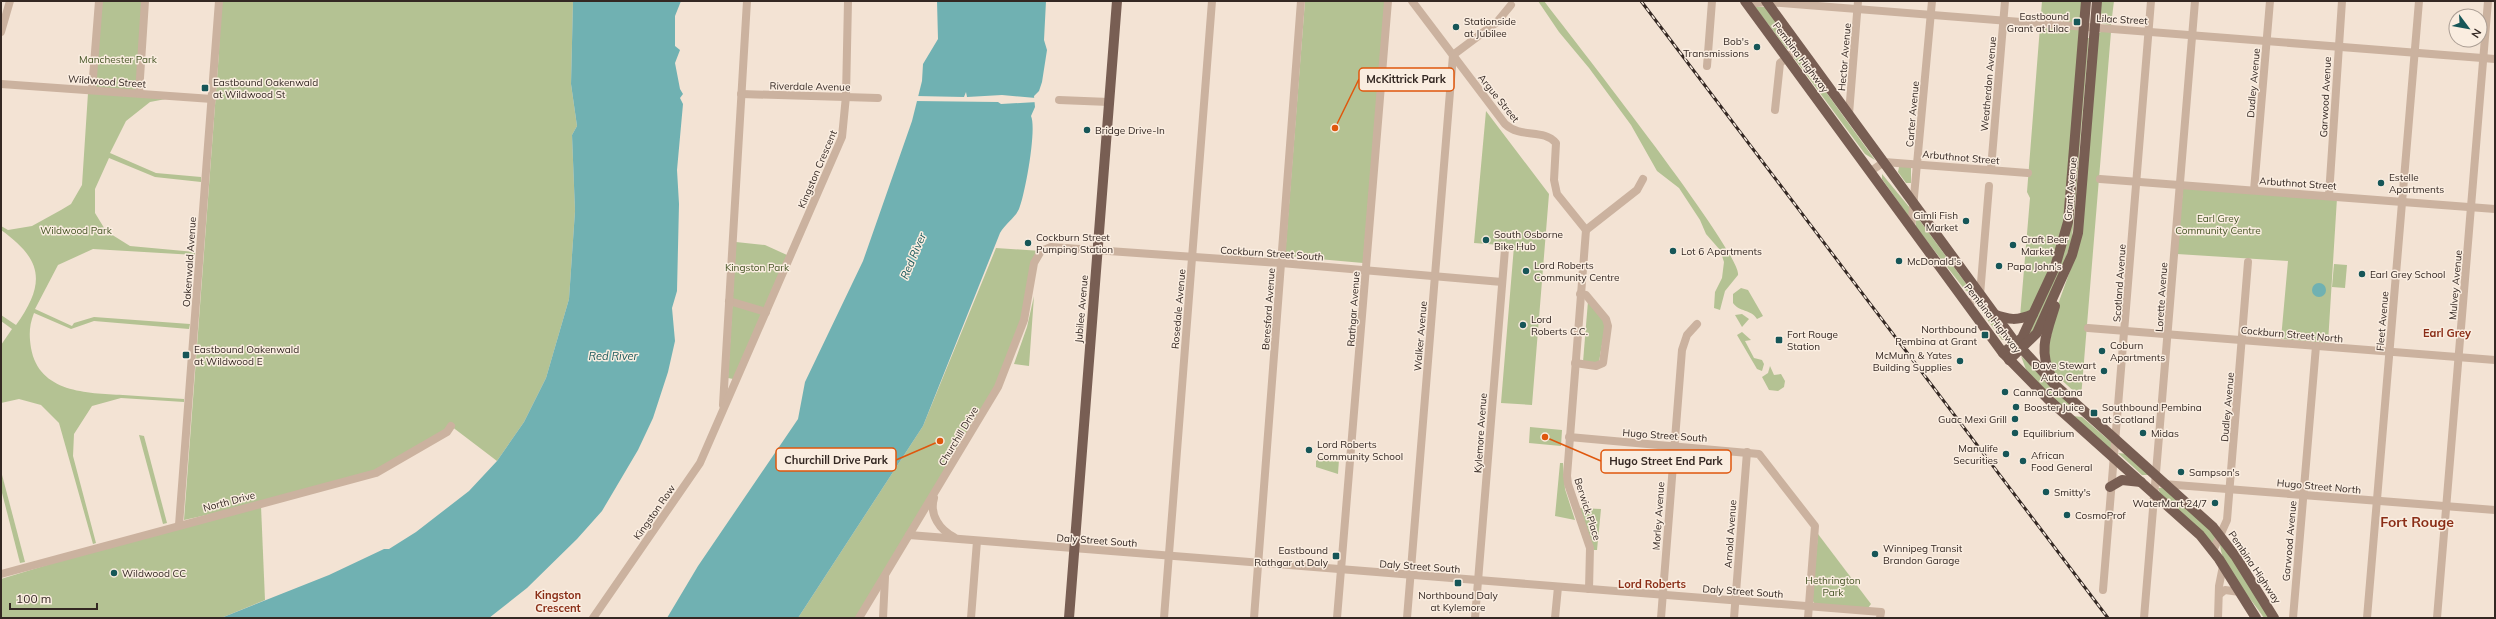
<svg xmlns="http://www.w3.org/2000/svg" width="2496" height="619" font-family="Mulish,sans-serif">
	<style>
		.green { fill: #b4c293 }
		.water { fill: #70b1b2 }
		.pier { fill: #f3e3d4 }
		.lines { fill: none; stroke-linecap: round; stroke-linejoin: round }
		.minor { stroke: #cbb29f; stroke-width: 8 }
		.major { stroke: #785e53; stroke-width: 10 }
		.rail-casing { stroke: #342823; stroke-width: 3 }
		.rail { stroke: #faede0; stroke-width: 1.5; stroke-dasharray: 4.5; stroke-linecap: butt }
		.poi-dot { fill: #165658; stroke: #faede0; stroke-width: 1.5 }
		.labels { text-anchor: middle; stroke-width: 3; stroke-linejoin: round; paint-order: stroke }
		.poi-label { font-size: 10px; fill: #342823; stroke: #faede0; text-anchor: start }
		.street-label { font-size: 10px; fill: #342823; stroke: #faede0 }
		.park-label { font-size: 10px; fill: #455425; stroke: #faede0 }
		.water-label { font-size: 11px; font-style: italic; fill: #165658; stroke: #faede0 }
		.neighbourhood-label { font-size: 11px; font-weight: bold; fill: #8a2d16; stroke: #faede0 }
		.district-label { font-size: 14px; font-weight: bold; fill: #8a2d16; stroke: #faede0 }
		.leader { fill: none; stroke: #df570d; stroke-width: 1.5 }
		.callout-dot { fill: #df570d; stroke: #faede0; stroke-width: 1.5 }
		.callout { fill: #faede0; stroke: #df570d; stroke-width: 1.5 }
		.callout-label { font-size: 11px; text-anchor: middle; font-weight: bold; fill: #342823 }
	</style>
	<rect width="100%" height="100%" fill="#f3e3d4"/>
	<!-- green -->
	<g class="green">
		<polygon points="99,1 145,1 139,93 92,90"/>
		<polygon points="220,1 573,1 571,84 577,126 572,135 575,211 569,299 546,378 524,422 497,461 451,426 376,473 261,503 184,520 219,52"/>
		<polygon points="1305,1 1385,1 1363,263 1285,256"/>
		<path d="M1538,1H1544C1569,34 1742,253 1738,275L1725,291L1720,310L1714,308L1715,292L1722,278L1724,262L1720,250L1706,234L1700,220L1679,188L1657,171L1631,125L1589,68L1559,32Z"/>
		<polygon points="2042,1 2082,1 2063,231 2056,254 2031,310 2020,317 2030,198 2027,192"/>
		<polygon points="2101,1 2114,1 2111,25 2103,24 2099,21"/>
		<polygon points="1755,7 1765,7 1795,48 1787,49"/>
		<polygon points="2102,31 2111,32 2081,398 2053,372 2047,355 2057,307 2079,246 2098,34"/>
		<polygon points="2087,38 2089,38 2072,239 2064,263 2034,331 2027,338 2060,263"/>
		<polygon points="1794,55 1800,56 1875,160 1865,154 1794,58"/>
		<path d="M88,93L171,98L150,102L126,121L110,153L156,173L201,177V182L155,177L109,158L95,189V213L106,231L130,246L195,252V255L93,249L58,265L35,309L72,326L74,323L94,317L190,324L189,329L94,321L71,329L34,313C29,326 29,335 31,348C39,393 87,393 123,395C143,396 163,398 184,399V402L121,398L92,406L74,434L73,456L96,543L93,544L59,423L41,405L19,399L1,403V345L12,329L1,321V315L16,325C46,283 43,260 1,230V226L8,230L32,226L61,210L71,204L82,185Z"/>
		<polygon points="1486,111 1549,194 1532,405 1501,403 1514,246 1474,243"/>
		<polygon points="1899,167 1911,167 1911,183 1906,183 1898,172"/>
		<polygon points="1882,174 1910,208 1909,217 1882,179"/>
		<polygon points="2183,188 2337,198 2328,343 2281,339 2288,261 2177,254"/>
		<polygon points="1915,214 1970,289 1970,293 1965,290 1916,227"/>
		<polygon points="736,242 765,245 787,255 733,379 728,378"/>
		<polygon points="996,248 1041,251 1036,256 1030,293 1007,367 859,618 798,618 923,426"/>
		<polygon points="2334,264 2347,265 2345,288 2332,287"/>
		<path d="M1741,288L1748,290L1763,316L1757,319C1751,309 1739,312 1733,303V294Z"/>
		<polygon points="1034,296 1029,366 1014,364 1027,327"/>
		<polygon points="1588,301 1604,320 1605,327 1599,362 1583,362"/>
		<polygon points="1976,304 1984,307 2008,340 2002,340"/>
		<polygon points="1742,314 1749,319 1742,327 1735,315"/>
		<polygon points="1742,332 1751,340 1745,341 1754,358 1762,360 1764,364 1762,371 1757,369 1737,335"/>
		<polygon points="2021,356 2078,409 2065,409 2028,375"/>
		<polygon points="1770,366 1774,375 1781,374 1785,381 1784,387 1778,391 1769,390 1762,377 1768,373"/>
		<polygon points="2073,416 2082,417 2112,443 2111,450"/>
		<polygon points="1530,427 1562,430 1561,446 1529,443"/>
		<polygon points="139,435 144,436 167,523 163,524"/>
		<polygon points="2118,453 2128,454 2151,475 2142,475"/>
		<polygon points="1321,457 1339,459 1338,474 1316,467 1316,461"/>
		<polygon points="1560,463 1563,463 1565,489 1575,520 1555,516"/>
		<polygon points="1,471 25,562 20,563 1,489"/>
		<polygon points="2158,488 2166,488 2216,535 2213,543 2161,496"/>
		<polygon points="261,506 265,600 221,618 1,618 1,579 106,547"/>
		<polygon points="1579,508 1601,509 1597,550 1594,550"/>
		<polygon points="1818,534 1871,604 1868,608 1815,604 1812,600"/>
		<path d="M2220,540L2271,618H2264C2251,597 2218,566 2220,540Z"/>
	</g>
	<!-- water -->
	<g class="water">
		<polygon points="573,1 681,1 675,16 675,46 680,50 675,63 680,89 683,94 680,98 683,104 677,170 679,204 677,291 672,308 675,341 668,372 653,418 638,450 602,511 577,539 527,588 489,618 221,618 329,575 384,549 389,549 416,532 469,491 497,461 524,422 546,378 569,299 575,211 572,135 577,126 571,84"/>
		<path d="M937,1H1046L1044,40L1047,50L1042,82L1039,91L1034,96L1035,107L1031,116C1037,129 1025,195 1019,209C1015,218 1005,224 1000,233L923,426L798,618H667L698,566L798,419L805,382L863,261L912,121L922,81L923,64L938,39Z"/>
		<circle cx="2319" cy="290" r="7"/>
	</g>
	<!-- pier -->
	<polygon class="pier" points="966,92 967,97 1002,95 1036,98 1037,102 1001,104 998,102 915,101 916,96 964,97"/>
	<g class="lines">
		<!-- minor -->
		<g class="minor">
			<path d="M1412,1L1505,124C1521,139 1543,128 1556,143L1554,180L1557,194L1586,230"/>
			<polyline points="1747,4 1767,2 2495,59"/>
			<polyline points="1,32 10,1"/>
			<polyline points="1707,66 1712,1"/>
			<polyline points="1,84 212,99"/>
			<polyline points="92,90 99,1"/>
			<polyline points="139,93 145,1"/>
			<polyline points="741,94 878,98"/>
			<polyline points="1059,100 1109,102"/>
			<polyline points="1775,110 1780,63 1794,52 1804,53"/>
			<polyline points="1849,114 1858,1"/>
			<polyline points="1991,169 2005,1"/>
			<polyline points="1871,171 1884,162 2028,173"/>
			<polyline points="2100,179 2495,209"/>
			<polyline points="2254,190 2270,1"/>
			<polyline points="2329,195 2342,1"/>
			<polyline points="1911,229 1932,1"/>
			<polyline points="1586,230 1567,476 1568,484 1590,548 1589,589"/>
			<polyline points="1586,230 1637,190 1643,179"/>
			<polyline points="729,301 766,312"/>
			<polyline points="1967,305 1980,295 1989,186"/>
			<polyline points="2088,328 2495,360"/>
			<polyline points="1575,363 1596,366 1603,363 1608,326 1606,319 1586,295 1580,294"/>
			<polyline points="723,405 747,1"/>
			<polyline points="1569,437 1759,454 1815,526 1808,618"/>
			<polyline points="2163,484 2495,510"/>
			<path d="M934,498C929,515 940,530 954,537"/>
			<polyline points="179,525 219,1"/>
			<polyline points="909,535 1881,612 1880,618"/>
			<polyline points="2213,551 2227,520 2248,262"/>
			<polyline points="1,574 376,473 447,432 451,426"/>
			<polyline points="2103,590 2151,1"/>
			<polyline points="2220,594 2225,590 2240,592"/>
			<polyline points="593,618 700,463 842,137 846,96 848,1"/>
			<polyline points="859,618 998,387 1024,320 1034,263 1041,251 1051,247 1281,263 1502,282"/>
			<polyline points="883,618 885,577"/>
			<polyline points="971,618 977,541"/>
			<polyline points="1164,618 1212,1"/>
			<polyline points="1254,618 1301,1"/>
			<polyline points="1337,618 1388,1"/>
			<polyline points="1407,618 1453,55 1497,22 1511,5"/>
			<polyline points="1475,618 1505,249"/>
			<polyline points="1555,618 1558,587"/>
			<polyline points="1661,618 1682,350 1687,335 1697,324"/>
			<polyline points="1734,618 1747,452"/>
			<polyline points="2144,618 2195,1"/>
			<polyline points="2218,618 2219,586 2223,566"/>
			<polyline points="2293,618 2316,346"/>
			<polyline points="2367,618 2419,1"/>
			<polyline points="2437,618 2488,1"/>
		</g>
		<!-- major -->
		<g class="major">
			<polyline points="1745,1 2003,353 2049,400 2200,535 2219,559 2256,618"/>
			<polyline points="1766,1 2012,338 2054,384 2213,527 2236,557 2274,618"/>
			<path d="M1993,314C2009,320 2017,321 2033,314"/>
			<polyline points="2003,353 2022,338 2055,267 2068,222 2086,1"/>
			<polyline points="2009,360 2037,333 2072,255 2078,233 2097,1"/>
			<path d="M2051,376C2038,350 2047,332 2055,306"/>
			<polyline points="2110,487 2122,480 2141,482"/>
			<polyline points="1069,618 1117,1"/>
		</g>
		<defs>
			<polyline id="rail" points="1641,1 2108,618"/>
		</defs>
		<!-- rail casing -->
		<use href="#rail" class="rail-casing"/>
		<!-- rail -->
		<use href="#rail" class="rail"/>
	</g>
	<!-- markers -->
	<g class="poi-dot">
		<rect x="2073" y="18" width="8" height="8" rx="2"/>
		<circle cx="1456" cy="27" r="4"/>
		<circle cx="1757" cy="47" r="4"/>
		<rect x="201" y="84" width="8" height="8" rx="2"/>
		<circle cx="1087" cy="130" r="4"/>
		<circle cx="2381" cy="183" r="4"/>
		<circle cx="1966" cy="221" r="4"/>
		<circle cx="1486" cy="240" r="4"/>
		<circle cx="1028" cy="243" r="4"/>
		<circle cx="2013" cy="245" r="4"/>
		<circle cx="1673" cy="251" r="4"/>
		<circle cx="1899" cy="261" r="4"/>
		<circle cx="1999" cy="266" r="4"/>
		<circle cx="1526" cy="271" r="4"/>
		<circle cx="2362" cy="274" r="4"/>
		<circle cx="1523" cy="325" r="4"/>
		<rect x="1981" y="331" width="8" height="8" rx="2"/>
		<rect x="1775" y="336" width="8" height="8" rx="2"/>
		<circle cx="2102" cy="351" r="4"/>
		<rect x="182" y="351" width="8" height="8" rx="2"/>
		<circle cx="1960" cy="361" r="4"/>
		<circle cx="2104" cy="371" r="4"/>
		<circle cx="2005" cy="392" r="4"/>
		<circle cx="2016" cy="407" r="4"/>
		<rect x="2090" y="409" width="8" height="8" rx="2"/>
		<circle cx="2015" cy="419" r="4"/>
		<circle cx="2015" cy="433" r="4"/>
		<circle cx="2143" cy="433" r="4"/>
		<circle cx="1309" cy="450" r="4"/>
		<circle cx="2006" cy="454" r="4"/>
		<circle cx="2023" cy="461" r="4"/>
		<circle cx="2181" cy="472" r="4"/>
		<circle cx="2046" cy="492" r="4"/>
		<circle cx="2215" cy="503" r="4"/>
		<circle cx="2067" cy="515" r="4"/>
		<circle cx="1875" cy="554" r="4"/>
		<rect x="1332" y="552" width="8" height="8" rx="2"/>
		<circle cx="114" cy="573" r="4"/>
		<rect x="1454" y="579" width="8" height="8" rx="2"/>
	</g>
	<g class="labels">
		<!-- poi labels -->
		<g class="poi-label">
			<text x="2069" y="20" text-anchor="end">Eastbound<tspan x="2069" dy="12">Grant at Lilac</tspan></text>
			<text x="1464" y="25">Stationside<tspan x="1464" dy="12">at Jubilee</tspan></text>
			<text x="1749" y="45" text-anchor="end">Bob's<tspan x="1749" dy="12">Transmissions</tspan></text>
			<text x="213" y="86">Eastbound Oakenwald<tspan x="213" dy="12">at Wildwood St</tspan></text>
			<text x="1095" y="134">Bridge Drive-In</text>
			<text x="2389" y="181">Estelle<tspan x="2389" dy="12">Apartments</tspan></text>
			<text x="1958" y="219" text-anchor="end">Gimli Fish<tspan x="1958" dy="12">Market</tspan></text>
			<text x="1494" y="238">South Osborne<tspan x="1494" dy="12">Bike Hub</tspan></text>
			<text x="1036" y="241">Cockburn Street<tspan x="1036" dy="12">Pumping Station</tspan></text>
			<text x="2021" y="243">Craft Beer<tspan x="2021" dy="12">Market</tspan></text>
			<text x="1681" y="255">Lot 6 Apartments</text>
			<text x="1907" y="265">McDonald's</text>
			<text x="1534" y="269">Lord Roberts<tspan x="1534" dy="12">Community Centre</tspan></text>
			<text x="2007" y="270">Papa John's</text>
			<text x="2370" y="278">Earl Grey School</text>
			<text x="1531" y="323">Lord<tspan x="1531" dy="12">Roberts C.C.</tspan></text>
			<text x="1977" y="333" text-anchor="end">Northbound<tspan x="1977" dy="12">Pembina at Grant</tspan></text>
			<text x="1787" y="338">Fort Rouge<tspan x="1787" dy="12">Station</tspan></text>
			<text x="2110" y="349">Coburn<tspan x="2110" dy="12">Apartments</tspan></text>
			<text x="194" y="353">Eastbound Oakenwald<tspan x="194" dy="12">at Wildwood E</tspan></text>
			<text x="1952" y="359" text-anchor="end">McMunn &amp; Yates<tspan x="1952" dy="12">Building Supplies</tspan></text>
			<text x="2096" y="369" text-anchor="end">Dave Stewart<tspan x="2096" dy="12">Auto Centre</tspan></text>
			<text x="2013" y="396">Canna Cabana</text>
			<text x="2024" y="411">Booster Juice</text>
			<text x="2102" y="411">Southbound Pembina<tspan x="2102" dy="12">at Scotland</tspan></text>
			<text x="2007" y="423" text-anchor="end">Guac Mexi Grill</text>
			<text x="2023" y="437">Equilibrium</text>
			<text x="2151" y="437">Midas</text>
			<text x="1317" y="448">Lord Roberts<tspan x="1317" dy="12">Community School</tspan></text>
			<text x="1998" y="452" text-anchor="end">Manulife<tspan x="1998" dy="12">Securities</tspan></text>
			<text x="2031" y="459">African<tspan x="2031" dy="12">Food General</tspan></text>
			<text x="2189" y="476">Sampson's</text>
			<text x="2054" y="496">Smitty's</text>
			<text x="2207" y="507" text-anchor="end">WaterMart 24/7</text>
			<text x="2075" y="519">CosmoProf</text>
			<text x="1883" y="552">Winnipeg Transit<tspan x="1883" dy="12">Brandon Garage</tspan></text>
			<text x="1328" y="554" text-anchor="end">Eastbound<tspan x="1328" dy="12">Rathgar at Daly</tspan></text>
			<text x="122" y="577">Wildwood CC</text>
			<text x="1458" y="599" text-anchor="middle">Northbound Daly<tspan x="1458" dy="12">at Kylemore</tspan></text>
		</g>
		<!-- street labels -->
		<g class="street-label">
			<text transform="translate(2122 19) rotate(3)" y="4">Lilac Street</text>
			<text transform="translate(1801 57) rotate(53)" y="4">Pembina Highway</text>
			<text transform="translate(1844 57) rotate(-85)" y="4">Hector Avenue</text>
			<text transform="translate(107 81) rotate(4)" y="4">Wildwood Street</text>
			<text transform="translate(2253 83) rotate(-85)" y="4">Dudley Avenue</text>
			<text transform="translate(1988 84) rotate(-85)" y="4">Weatherdon Avenue</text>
			<text transform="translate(810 86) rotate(1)" y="4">Riverdale Avenue</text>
			<text transform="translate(2325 97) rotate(-87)" y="4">Garwood Avenue</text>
			<text transform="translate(1499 98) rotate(51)" y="4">Argue Street</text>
			<text transform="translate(1912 114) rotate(-85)" y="4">Carter Avenue</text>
			<text transform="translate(1961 157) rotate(5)" y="4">Arbuthnot Street</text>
			<text transform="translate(817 169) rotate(-67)" y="4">Kingston Crescent</text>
			<text transform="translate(2298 183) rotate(4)" y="4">Arbuthnot Street</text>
			<text transform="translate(2070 189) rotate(-85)" y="4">Grant Avenue</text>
			<text transform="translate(1272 253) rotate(4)" y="4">Cockburn Street South</text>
			<text transform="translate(189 262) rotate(-86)" y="4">Oakenwald Avenue</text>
			<text transform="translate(2119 283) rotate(-86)" y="4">Scotland Avenue</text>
			<text transform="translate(2455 285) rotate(-85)" y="4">Mulvey Avenue</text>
			<text transform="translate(2161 297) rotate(-86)" y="4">Lorette Avenue</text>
			<text transform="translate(1081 309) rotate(-85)" y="4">Jubilee Avenue</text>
			<text transform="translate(1178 309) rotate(-85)" y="4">Rosedale Avenue</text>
			<text transform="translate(1268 309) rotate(-86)" y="4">Beresford Avenue</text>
			<text transform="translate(1353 309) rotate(-86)" y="4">Rathgar Avenue</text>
			<text transform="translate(1993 318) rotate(52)" y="4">Pembina Highway</text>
			<text transform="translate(2382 321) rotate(-85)" y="4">Fleet Avenue</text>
			<text transform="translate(2292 334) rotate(5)" y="4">Cockburn Street North</text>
			<text transform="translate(1420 336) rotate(-85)" y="4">Walker Avenue</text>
			<text transform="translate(2227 407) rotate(-85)" y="4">Dudley Avenue</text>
			<text transform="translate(1480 433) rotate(-86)" y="4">Kylemore Avenue</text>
			<text transform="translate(1665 435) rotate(4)" y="4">Hugo Street South</text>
			<text transform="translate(958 436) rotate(-59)" y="4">Churchill Drive</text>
			<text transform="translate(2319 486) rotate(5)" y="4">Hugo Street North</text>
			<text transform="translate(229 501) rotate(-15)" y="4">North Drive</text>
			<text transform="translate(1588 509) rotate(72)" y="4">Berwick Place</text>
			<text transform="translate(654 512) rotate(-55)" y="4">Kingston Row</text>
			<text transform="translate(1658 516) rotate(-86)" y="4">Morley Avenue</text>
			<text transform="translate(1730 534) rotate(-86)" y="4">Arnold Avenue</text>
			<text transform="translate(1097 540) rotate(4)" y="4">Daly Street South</text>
			<text transform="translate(2289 541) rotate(-85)" y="4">Garwood Avenue</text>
			<text transform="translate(1420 566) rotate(4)" y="4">Daly Street South</text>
			<text transform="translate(2255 567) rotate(56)" y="4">Pembina Highway</text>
			<text transform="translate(1743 591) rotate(4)" y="4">Daly Street South</text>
		</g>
		<!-- park labels -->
		<g class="park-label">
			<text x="118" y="63">Manchester Park</text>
			<text x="2218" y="222">Earl Grey<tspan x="2218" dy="12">Community Centre</tspan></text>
			<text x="76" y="234">Wildwood Park</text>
			<text x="757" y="271">Kingston Park</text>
			<text x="1833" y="584">Hethrington<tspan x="1833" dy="12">Park</tspan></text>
		</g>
		<!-- water labels -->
		<g class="water-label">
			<text transform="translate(913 256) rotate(-67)" y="4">Red River</text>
			<text x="613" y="360">Red River</text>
		</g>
		<!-- neighbourhood labels -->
		<g class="neighbourhood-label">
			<text x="2447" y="337">Earl Grey</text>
			<text x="1652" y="588">Lord Roberts</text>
			<text x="558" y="599">Kingston<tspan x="558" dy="13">Crescent</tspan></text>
		</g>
		<!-- district labels -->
		<g class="district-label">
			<text x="2417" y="527">Fort Rouge</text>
		</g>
	</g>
	<!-- callouts -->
	<path class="leader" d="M1335 128L1359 79M940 441L896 460M1545 437L1601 461"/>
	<g class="callout-dot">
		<circle cx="1335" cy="128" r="4"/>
		<circle cx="940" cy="441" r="4"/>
		<circle cx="1545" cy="437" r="4"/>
	</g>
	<g class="callout">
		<rect x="1359" y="68" width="95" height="23" rx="4"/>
		<rect x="776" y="448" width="120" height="23" rx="4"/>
		<rect x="1601" y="450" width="130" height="23" rx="4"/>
	</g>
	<g class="callout-label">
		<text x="1406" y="83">McKittrick Park</text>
		<text x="836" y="464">Churchill Drive Park</text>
		<text x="1666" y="465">Hugo Street End Park</text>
	</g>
	<!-- border -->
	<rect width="2496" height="619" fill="none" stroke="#342823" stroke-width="4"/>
	<!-- north arrow -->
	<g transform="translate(2468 28) rotate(122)"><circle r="19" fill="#faede0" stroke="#ab9e94"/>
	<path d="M0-3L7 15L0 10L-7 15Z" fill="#165658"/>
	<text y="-6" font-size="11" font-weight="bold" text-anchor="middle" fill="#342823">N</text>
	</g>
	<!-- scale -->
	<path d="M10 603v6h87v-6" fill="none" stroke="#342823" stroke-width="2"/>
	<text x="16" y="603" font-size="12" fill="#342823" stroke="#faede0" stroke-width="3" paint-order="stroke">100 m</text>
</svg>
